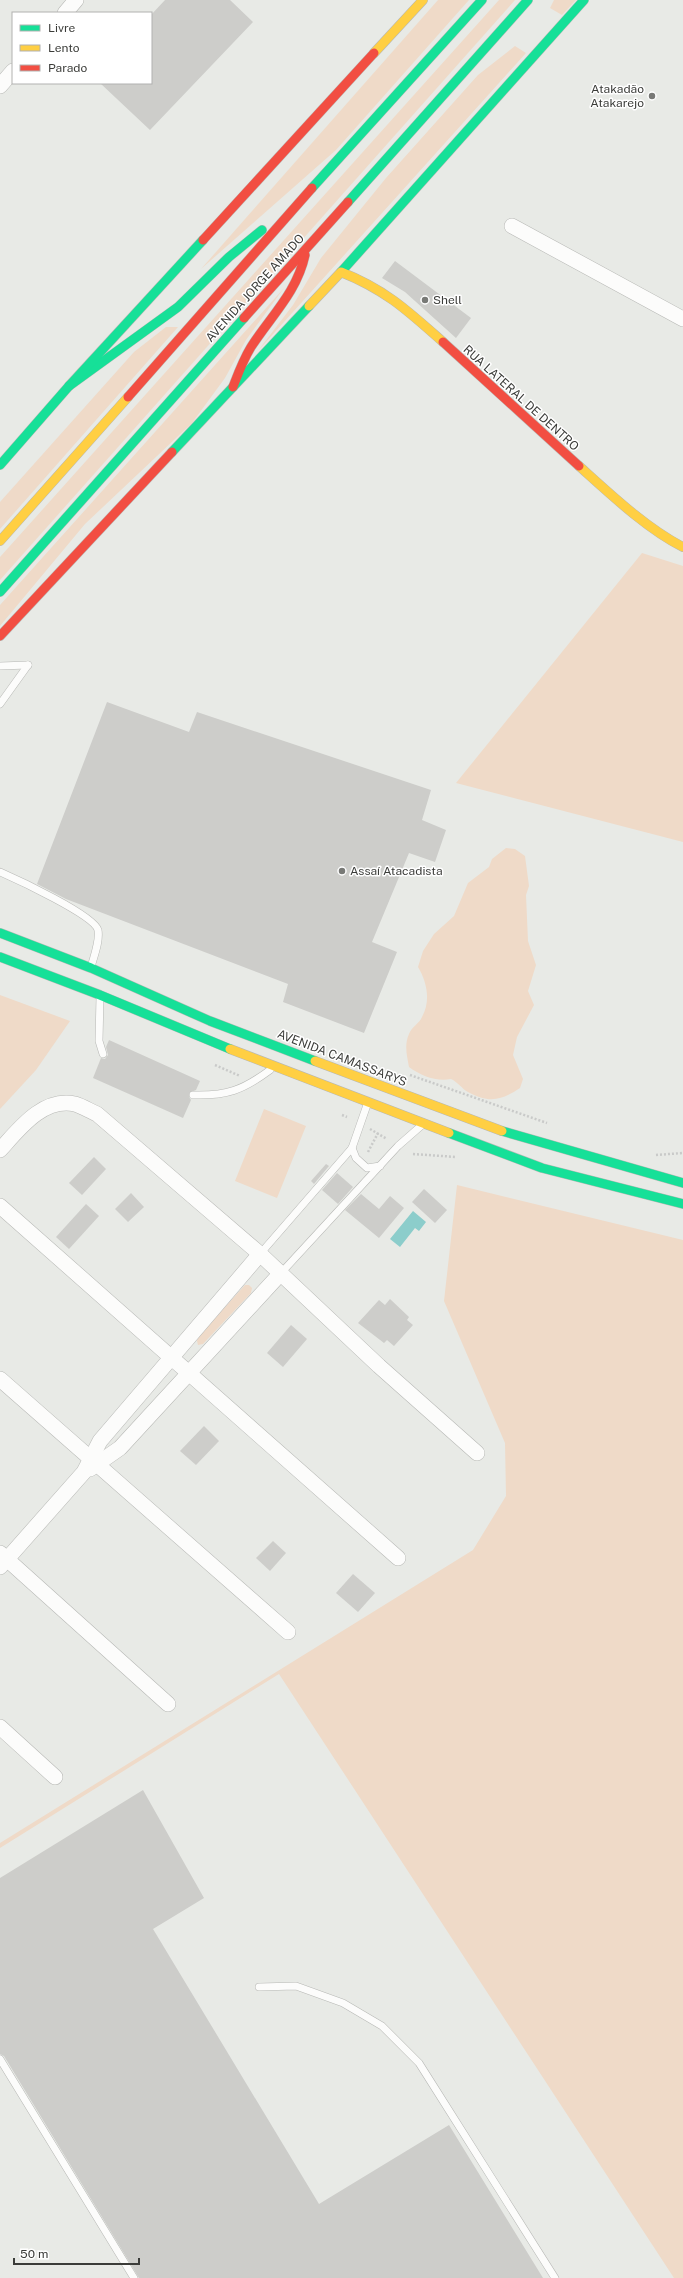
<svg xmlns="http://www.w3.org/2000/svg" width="683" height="2278" font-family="'Public Sans',sans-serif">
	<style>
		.green { fill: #efdac8 }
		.water { fill: #8ccdcb }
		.building { fill: #cdcdca }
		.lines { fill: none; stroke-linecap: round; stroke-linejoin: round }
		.lane-casing { stroke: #b7b8b5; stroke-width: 8 }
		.street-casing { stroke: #b7b8b5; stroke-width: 16 }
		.fast-casing { stroke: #b7b8b5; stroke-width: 10 }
		.slow-casing { stroke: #b7b8b5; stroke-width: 10 }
		.jam-casing { stroke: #b7b8b5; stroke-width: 10 }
		.path { stroke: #c9cac9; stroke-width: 2.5; stroke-dasharray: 2 2; stroke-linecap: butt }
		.lane { stroke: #fcfcfb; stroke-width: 7 }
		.street { stroke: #fcfcfb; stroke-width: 15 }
		.fast { stroke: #16e098; stroke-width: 9 }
		.slow { stroke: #ffcf43; stroke-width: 9 }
		.jam { stroke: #f24e42; stroke-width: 9 }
		.poi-dot { fill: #787976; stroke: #fff; stroke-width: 1.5 }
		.labels { text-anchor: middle; stroke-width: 3; stroke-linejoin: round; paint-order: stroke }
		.poi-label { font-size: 12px; fill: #3b3c39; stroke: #fff; text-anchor: start }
		.street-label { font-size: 12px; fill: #3b3c39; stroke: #fff }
	</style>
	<rect width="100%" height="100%" fill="#e8eae6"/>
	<!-- green -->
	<g class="green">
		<polygon points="438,0 469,0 336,150 201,269"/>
		<polygon points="499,0 515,0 0,580 0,557"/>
		<polygon points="554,0 576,0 562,15 550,8"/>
		<polygon points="515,46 526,53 257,352 293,305 321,258 386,178 478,75"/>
		<polygon points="284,288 246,340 225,378 192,423 85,524 0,626 0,605"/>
		<polygon points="166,327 178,327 0,529 0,502 134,352"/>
		<polygon points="642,553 683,566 683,842 456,783"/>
		<path d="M506,848L515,849L525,856L529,886L526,895L528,941L536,965L528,991L534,1005L517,1037L513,1055L523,1079L520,1088C502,1100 490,1104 468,1092C462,1089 458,1082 451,1079C437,1082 421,1076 409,1067C407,1056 404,1045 409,1034C412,1026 419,1024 422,1017C431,1001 427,982 418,967L423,951L434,934L454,916L468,883L489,867L492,859Z"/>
		<polygon points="0,995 70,1021 36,1070 0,1109"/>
		<polygon points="264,1109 306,1126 277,1198 235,1181"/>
		<polygon points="457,1185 683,1240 683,2278 674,2278 279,1674 0,1848 0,1843 473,1550 506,1496 505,1443 444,1301"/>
		<polygon points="245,1285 249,1285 252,1288 251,1293 203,1344 198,1345 197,1341 198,1337"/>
	</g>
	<!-- water -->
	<polygon class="water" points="413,1211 426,1222 419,1231 415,1228 400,1247 390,1239"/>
	<!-- building -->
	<g class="building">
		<polygon points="165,0 230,0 253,22 150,130 100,83 151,83 151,15"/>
		<polygon points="395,261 471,318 456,338 405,292 382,278"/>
		<polygon points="107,702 189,732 197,712 431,790 422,820 446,830 435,862 409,853 372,942 397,952 364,1033 283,1002 288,984 66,899 37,884"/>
		<polygon points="109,1040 200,1081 196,1090 189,1093 189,1097 191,1100 183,1118 93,1078 101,1058 105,1059 108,1055 106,1047"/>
		<polygon points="94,1157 106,1169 82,1195 69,1183"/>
		<polygon points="326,1164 329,1166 314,1184 311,1181"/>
		<polygon points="337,1173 353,1187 338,1204 322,1190"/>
		<polygon points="424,1189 447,1210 435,1223 412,1202"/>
		<polygon points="131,1193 144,1207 128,1222 115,1209"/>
		<polygon points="361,1194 379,1209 390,1196 404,1208 379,1238 345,1210"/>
		<polygon points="86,1204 99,1216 69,1249 56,1237"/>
		<polygon points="390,1299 409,1317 407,1320 413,1325 394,1346 387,1340 384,1343 358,1323 379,1300 385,1305"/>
		<polygon points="291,1325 307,1339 283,1367 267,1353"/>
		<polygon points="204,1426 219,1441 196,1465 180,1451"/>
		<polygon points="273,1541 286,1553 270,1571 256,1558"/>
		<polygon points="353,1574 375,1593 358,1612 336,1593"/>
		<polygon points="143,1790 204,1898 153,1929 319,2204 449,2125 543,2278 139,2278 4,2056 0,2054 0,1878"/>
	</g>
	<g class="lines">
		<defs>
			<g id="lane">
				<polyline points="0,666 28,665"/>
				<polyline points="0,704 28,665"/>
				<path d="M0,872C16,879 94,915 98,930C100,941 94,956 91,967"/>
				<polyline points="100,997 99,1041 103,1054"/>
				<path d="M193,1095C227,1096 243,1090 270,1070"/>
				<polyline points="352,1148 356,1158 367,1168 380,1166"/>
				<polyline points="260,1254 352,1148 367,1105"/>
				<polyline points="281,1273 398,1146 422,1125"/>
				<polyline points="259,1987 296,1986 343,2003 382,2026 419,2063 555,2278"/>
				<polyline points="0,2059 134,2278"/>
			</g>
			<g id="street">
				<polyline points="65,13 76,0"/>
				<polyline points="0,86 13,71"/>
				<polyline points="512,226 683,319"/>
				<path d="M0,1150C19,1129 43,1097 75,1104C82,1106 90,1111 97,1114L260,1254L379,1366L477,1453"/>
				<polyline points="0,1206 398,1558"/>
				<polyline points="0,1379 288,1632"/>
				<polyline points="90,1469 120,1448 281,1273"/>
				<polyline points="0,1553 168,1704"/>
				<polyline points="0,1567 84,1472 100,1441 260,1254"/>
				<polyline points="0,1727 55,1777"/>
			</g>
			<g id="fast">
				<polyline points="312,188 482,0"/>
				<polyline points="348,202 528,0"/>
				<polyline points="341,272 584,0"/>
				<polyline points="69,386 178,307 229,257 262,230"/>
				<polyline points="172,452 309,306"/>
				<polyline points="0,465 69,386 203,240"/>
				<polyline points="0,592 244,318"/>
				<polyline points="0,933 91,968 210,1021 315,1061"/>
				<polyline points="0,957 100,995 230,1049"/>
				<polyline points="502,1131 683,1183"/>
				<polyline points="449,1133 542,1168 683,1204"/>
			</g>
			<g id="slow">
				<polyline points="374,53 423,0"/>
				<path d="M309,306L341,272C386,290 408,311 443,342"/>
				<path d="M579,466C609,493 647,529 683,547"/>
				<polyline points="0,541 128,397"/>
				<polyline points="230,1049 449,1133"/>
				<polyline points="315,1061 502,1131"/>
			</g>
			<g id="jam">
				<polyline points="203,240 374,53"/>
				<polyline points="244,318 348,202"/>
				<polyline points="443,342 579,466"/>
				<path d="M233,387C238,374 243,360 251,347C271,316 297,292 305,255"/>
				<polyline points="128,397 312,188"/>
				<polyline points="0,636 172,452"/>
			</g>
		</defs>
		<!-- lane casing -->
		<use href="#lane" class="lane-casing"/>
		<!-- street casing -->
		<use href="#street" class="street-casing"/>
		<!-- fast casing -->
		<use href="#fast" class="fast-casing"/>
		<!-- slow casing -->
		<use href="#slow" class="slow-casing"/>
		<!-- jam casing -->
		<use href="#jam" class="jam-casing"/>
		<!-- path -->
		<g class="path">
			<polyline points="215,1065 240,1076"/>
			<polyline points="410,1075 547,1123"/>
			<polyline points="342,1115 347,1117"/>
			<polyline points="370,1129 387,1139"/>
			<polyline points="368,1152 378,1133"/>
			<polyline points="413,1154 456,1157"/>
			<polyline points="656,1155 683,1153"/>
		</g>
		<!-- lane -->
		<use href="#lane" class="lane"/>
		<!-- street -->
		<use href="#street" class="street"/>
		<!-- fast -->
		<use href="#fast" class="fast"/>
		<!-- slow -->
		<use href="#slow" class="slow"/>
		<!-- jam -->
		<use href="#jam" class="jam"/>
	</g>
	<!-- markers -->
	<g class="poi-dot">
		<circle cx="652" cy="96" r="4"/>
		<circle cx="425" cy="300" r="4"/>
		<circle cx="342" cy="871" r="4"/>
	</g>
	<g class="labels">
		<!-- poi labels -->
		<g class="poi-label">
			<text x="644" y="93" text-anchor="end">Atakadão<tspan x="644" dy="14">Atakarejo</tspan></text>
			<text x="433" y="304">Shell</text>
			<text x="350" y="875">Assaí Atacadista</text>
		</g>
		<!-- street labels -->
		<g class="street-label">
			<text transform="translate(255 288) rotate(-48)" y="4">AVENIDA JORGE AMADO</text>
			<text transform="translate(521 398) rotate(42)" y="4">RUA LATERAL DE DENTRO</text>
			<text transform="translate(342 1058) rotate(21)" y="4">AVENIDA CAMASSARYS</text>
		</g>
	</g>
	<!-- legend -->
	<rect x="12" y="12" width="140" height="72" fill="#ffffff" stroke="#b1b1b0"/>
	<rect x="20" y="25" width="20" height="6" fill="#16e098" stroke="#b1b1b0"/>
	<text x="48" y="32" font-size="12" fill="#3b3c39">Livre</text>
	<rect x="20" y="45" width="20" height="6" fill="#ffcf43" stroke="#b1b1b0"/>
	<text x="48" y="52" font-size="12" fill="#3b3c39">Lento</text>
	<rect x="20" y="65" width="20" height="6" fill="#f24e42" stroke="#b1b1b0"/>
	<text x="48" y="72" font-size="12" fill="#3b3c39">Parado</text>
	<!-- scale -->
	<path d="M14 2258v6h125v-6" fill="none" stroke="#3b3c39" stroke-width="2"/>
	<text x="20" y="2258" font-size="12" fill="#3b3c39" stroke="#ffffff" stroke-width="3" paint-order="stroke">50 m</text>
</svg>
